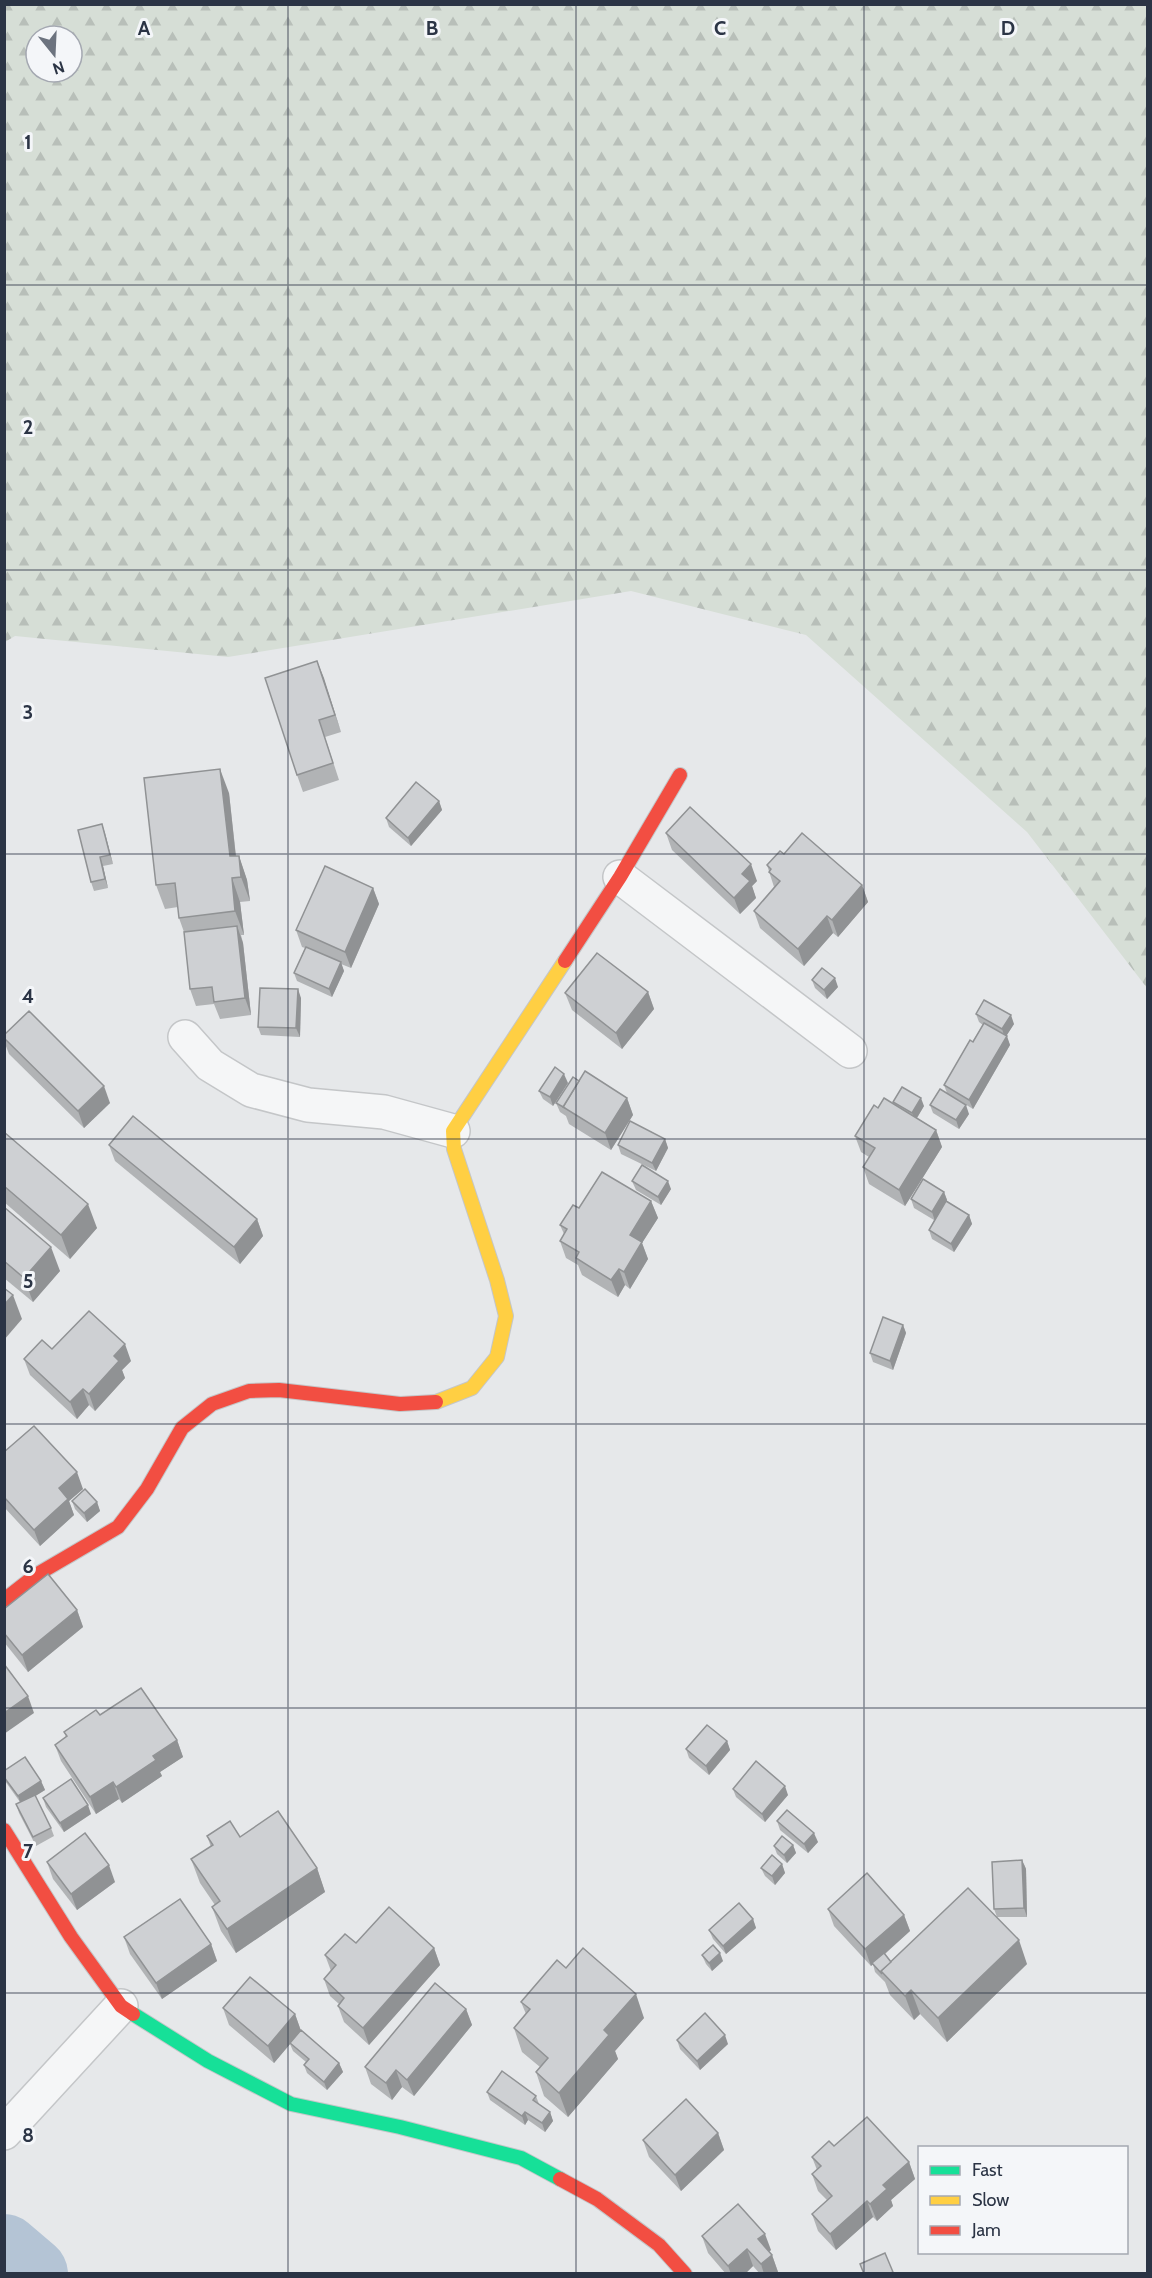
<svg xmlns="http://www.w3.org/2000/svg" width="1152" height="2278" font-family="Cabin,sans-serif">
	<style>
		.forest { fill: url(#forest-firs); fill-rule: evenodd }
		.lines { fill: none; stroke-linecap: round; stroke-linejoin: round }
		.river { stroke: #b4c4d5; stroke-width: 74 }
		.street-casing { stroke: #c4c6c8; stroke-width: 36 }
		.fast-casing { stroke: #c4c6c8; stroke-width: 16 }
		.slow-casing { stroke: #c4c6c8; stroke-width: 16 }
		.jam-casing { stroke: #c4c6c8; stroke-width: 16 }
		.street { stroke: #f5f6f7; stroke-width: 33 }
		.fast { stroke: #16e098; stroke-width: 14 }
		.slow { stroke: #ffcf43; stroke-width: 14 }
		.jam { stroke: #f24e42; stroke-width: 14 }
		.wall { fill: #b1b3b5 }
		.shaded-wall { fill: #909294 }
		.building { fill: #ced0d3; stroke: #909294; stroke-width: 1.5 }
		.grid { fill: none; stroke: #2b3445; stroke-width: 1.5; stroke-opacity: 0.55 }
		.grid-label { font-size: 20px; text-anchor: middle; font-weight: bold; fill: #2b3445; stroke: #f4f6f9; stroke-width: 6; stroke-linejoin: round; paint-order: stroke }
	</style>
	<defs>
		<pattern id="forest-firs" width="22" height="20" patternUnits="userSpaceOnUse" patternTransform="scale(1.5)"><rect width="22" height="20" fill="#d6ded6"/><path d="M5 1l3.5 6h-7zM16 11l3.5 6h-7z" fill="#b8bfb9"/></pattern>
	</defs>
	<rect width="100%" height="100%" fill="#e6e8ea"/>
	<!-- forest -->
	<path class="forest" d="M5,4L1147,5V988L1027,832L806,635L631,591L228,657L15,636L5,642ZM36,36H72V72H36Z"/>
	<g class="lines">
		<!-- river -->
		<polyline class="river" points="4,2251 31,2274"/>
		<defs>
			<g id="street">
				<polyline points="620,877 850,1051"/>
				<polyline points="185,1037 210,1065 251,1090 308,1105 384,1112 453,1131"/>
				<polyline points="4,2133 121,2006"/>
			</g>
			<polyline id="fast" points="133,2014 208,2061 291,2104 400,2127 521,2158 560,2179"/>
			<polyline id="slow" points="436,1402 472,1388 497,1357 506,1316 497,1280 454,1149 453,1131 565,961"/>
			<g id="jam">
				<polyline points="565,961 620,877 680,775"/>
				<polyline points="4,1600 36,1575 118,1527 147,1489 182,1428 212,1404 249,1391 279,1390 400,1404 436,1402"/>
				<polyline points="4,1830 71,1937 121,2006 133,2014"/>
				<polyline points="560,2179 597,2199 659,2245 685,2274"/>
			</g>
		</defs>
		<!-- street casing -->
		<use href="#street" class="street-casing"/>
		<!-- fast casing -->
		<use href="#fast" class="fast-casing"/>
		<!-- slow casing -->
		<use href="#slow" class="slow-casing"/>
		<!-- jam casing -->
		<use href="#jam" class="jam-casing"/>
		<!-- street -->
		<use href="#street" class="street"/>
		<!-- fast -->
		<use href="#fast" class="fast"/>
		<!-- slow -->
		<use href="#slow" class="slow"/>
		<!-- jam -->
		<use href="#jam" class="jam"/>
	</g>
	<!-- wall -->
	<g class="wall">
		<polygon points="317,661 341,732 325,737 339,780 303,792 297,775"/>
		<polygon points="229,793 236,856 239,856 247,880 250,901 240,902 244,935 241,935 243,943 251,1015 220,1019 214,1004 196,1006 190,989 184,932 179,918 178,907 165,909 156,885"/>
		<polygon points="439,801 442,810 411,846 389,827 386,818"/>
		<polygon points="102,824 113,864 103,866 108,888 94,891 91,882"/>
		<polygon points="666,833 757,881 752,886 756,898 740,914 672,850"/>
		<polygon points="784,854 862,885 868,902 838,937 833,933 804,966 760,928 754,911 774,887 767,865"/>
		<polygon points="373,888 379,904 351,968 341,964 344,971 332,997 297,981 294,973 305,948 302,947 296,930"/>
		<polygon points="812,980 838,987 827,999 815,988"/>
		<polygon points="648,992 654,1009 622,1049 572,1010 565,993"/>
		<polygon points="301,998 300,1037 261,1035 258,1027"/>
		<polygon points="976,1014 1014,1024 1006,1036 1010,1045 973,1109 947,1093 944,1085 983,1025 979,1022"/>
		<polygon points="4,1035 110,1103 84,1128 9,1054 4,1041"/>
		<polygon points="579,1080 627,1098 633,1115 611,1150 569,1124 566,1116 560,1112 556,1103"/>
		<polygon points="568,1083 553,1106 543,1099 539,1091"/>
		<polygon points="893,1102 924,1106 917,1118 936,1130 942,1147 905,1206 869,1184 863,1167 869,1157 861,1152 855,1136 894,1104"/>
		<polygon points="930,1105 969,1114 959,1129 933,1113"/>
		<polygon points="4,1132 97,1228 70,1259 4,1202"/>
		<polygon points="665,1139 668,1148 656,1171 621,1154 618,1145"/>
		<polygon points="109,1145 257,1219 263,1236 240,1264 115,1161"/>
		<polygon points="632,1181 671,1189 661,1205 636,1190"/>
		<polygon points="944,1192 947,1200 947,1201 969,1215 972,1224 954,1252 932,1239 929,1230 934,1220 914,1208 911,1199"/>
		<polygon points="651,1201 658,1218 642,1243 648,1259 630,1289 625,1285 618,1297 582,1275 578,1265 566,1258 560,1241 564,1234 560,1225 579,1208"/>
		<polygon points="4,1207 60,1271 33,1302 4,1278"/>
		<polygon points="903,1325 906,1333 893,1370 873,1362 870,1353"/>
		<polygon points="52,1349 131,1361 122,1370 125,1378 95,1411 89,1405 77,1419 30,1375 24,1359"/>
		<polygon points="4,1452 83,1489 69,1501 74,1515 40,1546 4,1507"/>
		<polygon points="72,1501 97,1502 100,1511 87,1522 75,1509"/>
		<polygon points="4,1609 77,1610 83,1627 28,1672 4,1642"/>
		<polygon points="100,1715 177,1740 183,1757 160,1772 162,1776 122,1803 119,1799 96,1814 61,1761 55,1745 66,1737 64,1732"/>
		<polygon points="727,1741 730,1750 709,1775 689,1758 686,1749"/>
		<polygon points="4,1771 41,1781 45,1790 35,1796 51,1828 54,1836 36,1846 19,1813 16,1804 20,1802 5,1781"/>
		<polygon points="733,1789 788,1795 765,1822 736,1797"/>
		<polygon points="43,1798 91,1814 64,1832 46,1807"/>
		<polygon points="777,1821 818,1842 808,1853 780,1830"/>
		<polygon points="207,1836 240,1837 317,1868 325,1892 236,1953 221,1931 212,1907 215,1905 200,1883 191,1859 211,1847"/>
		<polygon points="793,1845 796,1853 787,1863 777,1854 774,1846"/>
		<polygon points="1022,1860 1026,1869 1027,1917 997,1917 994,1909"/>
		<polygon points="47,1862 115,1882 77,1910 53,1879"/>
		<polygon points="782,1864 785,1873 775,1885 765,1876 761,1868"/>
		<polygon points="828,1909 904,1915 910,1931 885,1954 891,1962 1027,1964 947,2042 920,2014 914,2020 890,1995 885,1982 875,1972 873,1964 871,1966 834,1926"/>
		<polygon points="753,1919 756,1928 726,1954 713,1939 709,1930"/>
		<polygon points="124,1937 211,1944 217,1961 162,1999 130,1954"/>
		<polygon points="356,1943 434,1948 440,1965 369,2045 344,2022 338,2006 339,2004 330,1996 324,1979 331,1971 325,1955"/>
		<polygon points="702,1955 723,1961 712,1971 706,1964"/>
		<polygon points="566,1968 644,2018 615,2051 618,2059 568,2117 544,2096 536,2072 540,2067 522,2052 514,2028 526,2014 521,2002"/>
		<polygon points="223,2008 295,2014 301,2031 339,2063 343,2072 327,2090 307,2073 304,2065 306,2062 293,2051 290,2044 274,2063 229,2025"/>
		<polygon points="466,2009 472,2025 414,2096 402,2087 392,2100 371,2084 365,2067"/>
		<polygon points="677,2040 728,2044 700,2070 680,2049"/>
		<polygon points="487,2092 536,2096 539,2104 550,2112 553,2121 545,2132 528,2120 525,2125 490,2100"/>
		<polygon points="718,2133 724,2150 681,2191 649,2157 643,2140"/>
		<polygon points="834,2146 909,2162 915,2179 891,2200 893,2206 877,2221 873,2217 836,2250 818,2231 812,2214 827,2200 818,2191 812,2174 817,2170 812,2157"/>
		<polygon points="702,2236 771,2250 769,2252 772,2255 778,2272 776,2274 760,2274 753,2266 745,2274 726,2274 708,2253"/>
	</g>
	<!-- shaded-wall -->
	<g class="shaded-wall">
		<polygon points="317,661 324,678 341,732 335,715"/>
		<polygon points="220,769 229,793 238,877 230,856"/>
		<polygon points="439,801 442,810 411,846 408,838"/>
		<polygon points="102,824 105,833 113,864 110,855"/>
		<polygon points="239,856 247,880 250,901 241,877"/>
		<polygon points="100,857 103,866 108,888 105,879"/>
		<polygon points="751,864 757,881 752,886 756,898 740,914 734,898 742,874"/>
		<polygon points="232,878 240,902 244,935 235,911"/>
		<polygon points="862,885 868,902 838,937 832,920"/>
		<polygon points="373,888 379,904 351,968 345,952"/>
		<polygon points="827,916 833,933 804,966 798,949"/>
		<polygon points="237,926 243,943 251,1015 245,998"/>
		<polygon points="341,962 344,971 332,997 329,989"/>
		<polygon points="835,978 838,987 827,999 824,990"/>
		<polygon points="298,989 301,998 300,1037 296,1028"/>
		<polygon points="648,992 654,1009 622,1049 616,1033"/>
		<polygon points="1011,1015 1014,1024 1005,1038 1002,1029"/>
		<polygon points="1007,1036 1010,1045 973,1109 969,1100"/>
		<polygon points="564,1074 568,1083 553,1106 550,1097"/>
		<polygon points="104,1086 110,1103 84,1128 78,1111"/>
		<polygon points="627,1098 633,1115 611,1150 605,1133"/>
		<polygon points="921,1098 924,1106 915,1121 912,1113"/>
		<polygon points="966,1105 969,1114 959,1129 956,1120"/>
		<polygon points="936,1130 942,1147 905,1206 899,1190"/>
		<polygon points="665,1139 668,1148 656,1171 652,1163"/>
		<polygon points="668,1181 671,1189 661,1205 658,1197"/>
		<polygon points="944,1192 947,1200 935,1221 932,1212"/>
		<polygon points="651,1201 658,1218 642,1243 648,1259 630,1289 624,1272 630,1235"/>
		<polygon points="88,1204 97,1228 70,1259 61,1235"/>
		<polygon points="969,1215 972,1224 954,1252 951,1244"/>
		<polygon points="257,1219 263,1236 240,1264 234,1247"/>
		<polygon points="51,1247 60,1271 33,1302 24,1278"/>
		<polygon points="619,1269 625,1285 618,1297 611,1280"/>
		<polygon points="13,1295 22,1319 4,1340 4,1305"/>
		<polygon points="903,1325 906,1333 893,1370 890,1361"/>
		<polygon points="125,1344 131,1361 122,1370 125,1378 95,1411 89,1394 114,1356"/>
		<polygon points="83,1389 89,1405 77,1419 70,1402"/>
		<polygon points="77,1472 83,1489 69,1501 74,1515 40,1546 34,1530 59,1488"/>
		<polygon points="97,1502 100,1511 87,1522 84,1513"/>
		<polygon points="77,1610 83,1627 28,1672 22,1655"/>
		<polygon points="28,1696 34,1713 4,1734 4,1713"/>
		<polygon points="177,1740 183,1757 160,1772 162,1776 122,1803 116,1787 153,1756"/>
		<polygon points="727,1741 730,1750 709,1775 706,1766"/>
		<polygon points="41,1781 45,1790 21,1805 18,1796"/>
		<polygon points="113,1782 119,1799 96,1814 90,1797"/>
		<polygon points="785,1786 788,1795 765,1822 762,1814"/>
		<polygon points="88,1805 91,1814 64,1832 60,1823"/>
		<polygon points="814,1833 818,1842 808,1853 804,1844"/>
		<polygon points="793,1845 796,1853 787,1863 784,1855"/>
		<polygon points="1022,1860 1026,1869 1027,1917 1024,1908"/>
		<polygon points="782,1864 785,1873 775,1885 772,1876"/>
		<polygon points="109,1865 115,1882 77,1910 71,1894"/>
		<polygon points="317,1868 325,1892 236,1953 227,1929"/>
		<polygon points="904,1915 910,1931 871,1966 865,1949"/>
		<polygon points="753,1919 756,1928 726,1954 723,1946"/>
		<polygon points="1019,1940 1027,1964 947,2042 938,2018"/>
		<polygon points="211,1944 217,1961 162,1999 156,1983"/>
		<polygon points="434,1948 440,1965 369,2045 363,2028"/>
		<polygon points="720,1953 723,1961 712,1971 709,1963"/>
		<polygon points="911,1990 920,2014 914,2020 905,1996"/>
		<polygon points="636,1994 644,2018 615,2051 618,2059 568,2117 559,2093 604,2030"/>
		<polygon points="466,2009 472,2025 414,2096 407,2080"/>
		<polygon points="295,2014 301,2031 274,2063 268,2046"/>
		<polygon points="725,2035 728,2044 700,2070 697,2061"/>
		<polygon points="339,2063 343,2072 327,2090 324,2082"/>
		<polygon points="396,2070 402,2087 392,2100 386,2083"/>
		<polygon points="525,2112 528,2120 525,2125 522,2116"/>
		<polygon points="550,2112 553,2121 545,2132 542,2123"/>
		<polygon points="718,2133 724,2150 681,2191 675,2175"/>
		<polygon points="909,2162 915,2179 891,2200 893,2206 877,2221 870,2204 883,2185"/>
		<polygon points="867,2201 873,2217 836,2250 830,2234"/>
		<polygon points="765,2234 771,2250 764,2256 758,2239"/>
		<polygon points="747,2249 753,2266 745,2274 731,2274 728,2266"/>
		<polygon points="772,2255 778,2272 776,2274 764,2274 761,2264"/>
	</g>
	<!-- building -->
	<g class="building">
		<polygon points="317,661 335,715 319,720 333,763 297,775 265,678"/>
		<polygon points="220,769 230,856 239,856 241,877 232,878 235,911 179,918 175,883 156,885 144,778"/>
		<polygon points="416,782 439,801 408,838 386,818"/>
		<polygon points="690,807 751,864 742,874 750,881 734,898 666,833"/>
		<polygon points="102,824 110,855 100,857 105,879 91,882 78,830"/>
		<polygon points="802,833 862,885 832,920 827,916 798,949 754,911 780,881 769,872 771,869 767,865 780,851 784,854"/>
		<polygon points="325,866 373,888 345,952 296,930"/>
		<polygon points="237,926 245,998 214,1002 212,987 190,989 184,932"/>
		<polygon points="306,947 341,962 329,989 294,973"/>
		<polygon points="597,953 648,992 616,1033 565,993"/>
		<polygon points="822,968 835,978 824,990 812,980"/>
		<polygon points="260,988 298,989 296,1028 258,1027"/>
		<polygon points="984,1000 1011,1015 1002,1029 976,1014"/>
		<polygon points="29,1011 104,1086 78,1111 4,1038 4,1035"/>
		<polygon points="984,1023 1007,1036 969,1100 944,1085 970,1040 973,1042"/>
		<polygon points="555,1067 564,1074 550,1097 539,1091"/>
		<polygon points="585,1071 627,1098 605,1133 563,1107"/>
		<polygon points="573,1077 579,1081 563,1107 565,1108 556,1103"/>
		<polygon points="902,1087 921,1098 912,1113 893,1102"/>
		<polygon points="940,1089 966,1105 956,1120 930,1105"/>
		<polygon points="884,1098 936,1130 899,1190 863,1167 875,1148 855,1136 874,1105 878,1108"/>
		<polygon points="133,1116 257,1219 234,1247 109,1145"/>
		<polygon points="630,1121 665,1139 652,1163 618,1145"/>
		<polygon points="4,1132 88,1204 61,1235 4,1186"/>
		<polygon points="642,1165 668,1181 658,1197 632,1181"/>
		<polygon points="602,1172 651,1201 630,1235 642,1242 624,1272 619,1269 611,1280 576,1258 579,1252 560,1241 567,1229 560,1225 573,1205 579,1208"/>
		<polygon points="923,1179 944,1192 932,1212 911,1199"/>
		<polygon points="946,1201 969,1215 951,1244 929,1230"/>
		<polygon points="4,1207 51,1247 24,1278 4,1261"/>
		<polygon points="4,1288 13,1295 4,1305"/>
		<polygon points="89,1311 125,1344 114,1356 119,1361 89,1394 83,1389 70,1402 24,1359 42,1340 52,1349"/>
		<polygon points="883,1317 903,1325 890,1361 870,1353"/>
		<polygon points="34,1426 77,1472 59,1488 68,1499 34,1530 4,1497 4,1452"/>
		<polygon points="85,1489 97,1502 84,1513 72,1501"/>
		<polygon points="48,1574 77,1610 22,1655 4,1633 4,1609"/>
		<polygon points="4,1664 28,1696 4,1713"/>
		<polygon points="141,1688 177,1740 153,1756 156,1760 116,1787 113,1782 90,1797 55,1745 67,1736 64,1732 96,1710 100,1715"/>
		<polygon points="707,1725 727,1741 706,1766 686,1749"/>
		<polygon points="25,1757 41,1781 18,1796 4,1777 4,1771"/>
		<polygon points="756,1761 785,1786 762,1814 733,1789"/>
		<polygon points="71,1779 88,1805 60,1823 43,1798"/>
		<polygon points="35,1795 51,1828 33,1837 16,1804"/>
		<polygon points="787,1810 814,1833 804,1844 777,1821"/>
		<polygon points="278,1811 317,1868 227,1929 212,1907 220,1901 191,1859 213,1845 207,1836 230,1821 240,1837"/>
		<polygon points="85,1833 109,1865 71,1894 47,1862"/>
		<polygon points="782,1836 793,1845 784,1855 774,1846"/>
		<polygon points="772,1855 782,1864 772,1876 761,1868"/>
		<polygon points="1022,1860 1024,1908 994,1909 992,1862"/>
		<polygon points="867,1873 904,1915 865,1949 828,1909"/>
		<polygon points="968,1888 1019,1940 938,2018 911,1990 905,1996 881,1971"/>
		<polygon points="180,1899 211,1944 156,1983 124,1937"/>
		<polygon points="739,1903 753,1919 723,1946 709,1930"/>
		<polygon points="389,1907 434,1948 363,2028 338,2006 344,1998 324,1979 336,1965 325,1955 345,1934 356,1943"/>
		<polygon points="713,1945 720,1953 709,1963 702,1955"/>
		<polygon points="583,1948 636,1994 604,2030 609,2035 559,2093 536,2072 548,2058 514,2028 530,2009 521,2002 557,1960 566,1968"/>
		<polygon points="884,1953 891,1962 881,1971 882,1974 872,1963"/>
		<polygon points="250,1977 295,2014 268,2046 223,2008"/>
		<polygon points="435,1983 466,2009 407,2080 396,2070 386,2083 365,2067"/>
		<polygon points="705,2013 725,2035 697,2061 677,2040"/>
		<polygon points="301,2030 339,2063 324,2082 304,2065 309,2059 290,2043"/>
		<polygon points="502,2071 536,2096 533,2100 550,2112 542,2123 525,2112 522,2116 487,2092"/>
		<polygon points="686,2099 718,2133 675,2175 643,2140"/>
		<polygon points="867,2117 909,2162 883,2185 887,2189 870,2204 867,2201 830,2234 812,2214 832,2196 812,2174 821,2166 812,2157 829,2141 834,2146"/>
		<polygon points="738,2204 765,2234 758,2239 772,2255 761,2264 747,2249 728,2266 702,2236"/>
		<polygon points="885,2253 893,2272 888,2274 864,2274 860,2264"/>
	</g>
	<!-- grid -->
	<path class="grid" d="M288,4V2274M576,4V2274M864,4V2274M4,285H1148M4,570H1148M4,854H1148M4,1139H1148M4,1424H1148M4,1708H1148M4,1993H1148"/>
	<g class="grid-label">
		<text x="144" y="35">A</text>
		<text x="432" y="35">B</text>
		<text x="720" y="35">C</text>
		<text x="1008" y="35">D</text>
		<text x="28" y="149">1</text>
		<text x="28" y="434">2</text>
		<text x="28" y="719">3</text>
		<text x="28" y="1003">4</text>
		<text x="28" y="1288">5</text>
		<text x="28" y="1573">6</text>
		<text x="28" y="1858">7</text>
		<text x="28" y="2142">8</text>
	</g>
	<!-- border -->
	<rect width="1152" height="2278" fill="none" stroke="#2b3445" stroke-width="12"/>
	<!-- legend -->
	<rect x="918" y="2146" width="210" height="108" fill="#f4f6f9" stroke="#a4a8b1" stroke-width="1.5"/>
	<rect x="930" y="2166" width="30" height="9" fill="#16e098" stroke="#a4a8b1" stroke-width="1.5"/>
	<text x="972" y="2176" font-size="18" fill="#2b3445">Fast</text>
	<rect x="930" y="2196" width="30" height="9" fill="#ffcf43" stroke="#a4a8b1" stroke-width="1.5"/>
	<text x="972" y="2206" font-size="18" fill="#2b3445">Slow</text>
	<rect x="930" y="2226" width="30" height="9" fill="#f24e42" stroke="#a4a8b1" stroke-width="1.5"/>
	<text x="972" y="2236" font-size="18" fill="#2b3445">Jam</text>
	<!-- north arrow -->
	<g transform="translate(54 54) rotate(162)"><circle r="28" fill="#f4f6f9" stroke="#a4a8b1" stroke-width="1.5"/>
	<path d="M0-4.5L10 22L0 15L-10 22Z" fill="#6c737f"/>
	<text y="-9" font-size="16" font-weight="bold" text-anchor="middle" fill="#2b3445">N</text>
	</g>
</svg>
